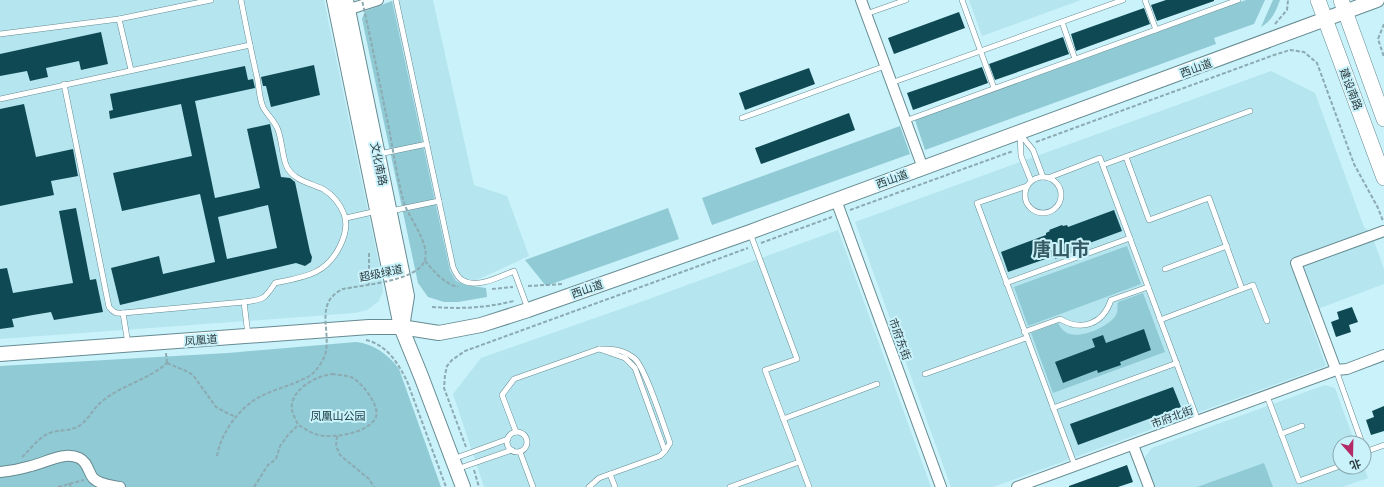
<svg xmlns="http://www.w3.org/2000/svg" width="1384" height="487" font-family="Arial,'Noto Sans SC',sans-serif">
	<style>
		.built { fill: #b5e5ef }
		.green { fill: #90cad5 }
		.building { fill: #0f4a54; fill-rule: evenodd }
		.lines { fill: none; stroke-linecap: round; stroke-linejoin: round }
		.lane-casing { stroke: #668b92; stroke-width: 6 }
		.street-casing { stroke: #668b92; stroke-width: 12 }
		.secondary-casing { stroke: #668b92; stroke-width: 16 }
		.primary-casing { stroke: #668b92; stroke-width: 16 }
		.path { stroke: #8caab1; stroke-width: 2; stroke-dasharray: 4 2; stroke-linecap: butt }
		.lane { stroke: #fff; stroke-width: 5 }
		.street { stroke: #fff; stroke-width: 10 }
		.secondary { stroke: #fff; stroke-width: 14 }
		.primary { stroke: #fff; stroke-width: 15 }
		.path-bridge { stroke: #8caab1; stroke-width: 2; stroke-dasharray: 4 2; stroke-linecap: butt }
		.labels { text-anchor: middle; stroke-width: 4; stroke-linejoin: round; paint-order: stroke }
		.street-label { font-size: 11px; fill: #2c3b3f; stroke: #caf2fa }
		.park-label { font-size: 11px; fill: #13363d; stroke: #caf2fa }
		.town-label { font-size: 19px; font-weight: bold; fill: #375b62; stroke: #caf2fa }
	</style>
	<rect width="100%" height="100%" fill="#caf2fa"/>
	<!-- built -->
	<g class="built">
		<polygon points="0,0 324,0 381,274 383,292 378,302 367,310 355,313 0,339"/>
		<polygon points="395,0 433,0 474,185 507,196 529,256 466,285 456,281 450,271 392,1"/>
		<polygon points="969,0 1081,0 982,36"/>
		<polygon points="1271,71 1315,93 1364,227 1371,233 1384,269 1384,284 1307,313 1326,366 993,487 951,487 855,222"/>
		<polygon points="838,230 931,487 484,487 453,394 481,358 635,304"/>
		<polygon points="1325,385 1335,388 1355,443 1340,443 1340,467 1364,467 1368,478 1342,487 1154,487 1144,458 1152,448"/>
	</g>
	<!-- green -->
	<g class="green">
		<polygon points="1246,0 1265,0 1254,24 1214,38 1216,44 925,150 915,120"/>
		<path d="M1273,0H1280C1276,11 1272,21 1261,27Z"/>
		<polygon points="392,1 450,271 456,281 466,285 486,288 487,297 458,302 444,302 428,297 418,283 362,19 365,11"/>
		<polygon points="900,126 910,154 712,225 702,198"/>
		<polygon points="668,208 679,239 546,286 525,260"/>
		<polygon points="1127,246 1141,284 1028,326 1014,287"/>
		<path d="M1143,293L1165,352L1053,393L1031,333L1058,323C1060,326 1061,329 1064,331C1076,342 1109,327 1116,315C1118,311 1117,307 1118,302Z"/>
		<path d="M356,342C374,344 388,354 399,369L441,487H0V366L228,353Z"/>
		<polygon points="1264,463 1273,487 1197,487"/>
	</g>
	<!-- building -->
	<g class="building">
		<polygon points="1166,0 1214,0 1214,1 1157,21 1151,5"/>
		<polygon points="1144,8 1150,24 1076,51 1071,34"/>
		<polygon points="959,12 965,28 894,54 888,38"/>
		<polygon points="101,32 108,64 81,70 79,61 46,68 48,77 30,81 27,71 0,76 0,54"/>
		<polygon points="1063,37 1069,54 995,80 989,64"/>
		<polygon points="314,65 320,95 271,107 266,86 263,86 261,77"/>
		<path d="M245,66L248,80L253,79L255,88L195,101L215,198L260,188L247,129L270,124L281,177L290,178L295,182L310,252L312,257L311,262L305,266L296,263L120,305L111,268L159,256L163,274L215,262L200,194L122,211L113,173L192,156L181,104L110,119L109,111L113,110L110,94ZM268,205L277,248L227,259L218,217Z"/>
		<polygon points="982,67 988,83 913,110 907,93"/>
		<polygon points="809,68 815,84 745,110 739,93"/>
		<polygon points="24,104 36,157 73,149 78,176 51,181 54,195 0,206 0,109"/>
		<polygon points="849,113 855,130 761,164 755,148"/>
		<polygon points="76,208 90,280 96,279 103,312 54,320 51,312 33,315 12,319 14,327 0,329 0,269 7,268 13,293 73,283 59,211"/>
		<polygon points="1114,210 1122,231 1076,248 1077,251 1055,259 1054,256 1008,272 1001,252 1046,235 1046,233 1050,231 1049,230 1062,225 1063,226 1067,225 1068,227"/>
		<polygon points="1352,307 1358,322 1349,325 1351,332 1336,337 1331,322 1339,319 1337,312"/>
		<polygon points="1144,329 1151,350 1120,362 1121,365 1098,373 1097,370 1063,383 1055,362 1095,347 1092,339 1103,335 1106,343"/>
		<polygon points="1173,387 1181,407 1078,445 1070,424"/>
		<polygon points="1384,406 1384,431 1371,435 1366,420 1374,417 1372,411"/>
		<polygon points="1127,465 1133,482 1118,487 1069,487 1069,486"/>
	</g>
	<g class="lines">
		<defs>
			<g id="lane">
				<path d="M396,0L453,267C455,271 457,277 462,280C477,289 499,277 514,271L528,309"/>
				<polyline points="962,0 994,88"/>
				<polyline points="1145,0 1156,30"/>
				<polyline points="866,14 906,0"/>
				<polyline points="119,19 131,70"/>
				<polyline points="1062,22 1075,59"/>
				<polyline points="0,34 119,19 211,0"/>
				<polyline points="891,83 1123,0"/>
				<path d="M64,84L109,307C113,312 116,314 123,313L244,302C263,300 265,299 275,283C304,277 326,275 340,246C345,236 348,225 344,214C340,204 333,195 323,189C310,183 292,180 286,165C282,154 282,141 278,130C275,121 267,115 263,107C259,98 259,86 257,77C251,51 246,26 241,0"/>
				<polyline points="0,99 250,45"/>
				<polyline points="742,118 885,66"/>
				<polyline points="905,121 1238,0"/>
				<polyline points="1020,134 1021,156 1031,181"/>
				<polyline points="1020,134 1033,150 1043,177"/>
				<polyline points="379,154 427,144"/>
				<polyline points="1126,157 1149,220 1209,198 1242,289 1160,320"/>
				<polyline points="1103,165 1250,111"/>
				<circle cx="1043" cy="195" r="18"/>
				<polyline points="1048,178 1100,158 1198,421"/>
				<polyline points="1027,186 977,203 1075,466"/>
				<polyline points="391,211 439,201"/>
				<polyline points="346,218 377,211"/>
				<polyline points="750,233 797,359 765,370 809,487"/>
				<polyline points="1165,269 1227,246"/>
				<polyline points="1006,283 1130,238"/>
				<polyline points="1242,289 1253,285 1267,321"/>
				<polyline points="244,302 248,335"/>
				<polyline points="123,313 128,344"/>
				<path d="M1024,332L1060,319C1082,332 1103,324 1111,300L1148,287"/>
				<polyline points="1336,370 1362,443"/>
				<polyline points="925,374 1026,338"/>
				<polyline points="1267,396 1299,481 1340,466"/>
				<polyline points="1053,408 1177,363"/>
				<polyline points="783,419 877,384"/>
				<polyline points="516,432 502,395 514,379 599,349"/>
				<circle cx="517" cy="442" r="10"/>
				<polyline points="1281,434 1302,426"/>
				<polyline points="1364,448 1365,452 1384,445"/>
				<polyline points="520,452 533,487"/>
				<polyline points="453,459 508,439"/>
				<polyline points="457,469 512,450"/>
				<polyline points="610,474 615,487"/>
				<path d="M589,487L599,478L660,456L665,451L670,443C664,427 645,366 634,358C622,349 613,349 599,349L625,358L635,368L665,451"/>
				<polyline points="730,487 799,462"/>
			</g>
			<g id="street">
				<polyline points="861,0 923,168"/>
				<polyline points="347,10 378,0"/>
				<polyline points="836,200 941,487"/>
				<polyline points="1336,370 1296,263 1384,231"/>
				<polyline points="1133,445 1149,487"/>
				<path d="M0,472C10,471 21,469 31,466C45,463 64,451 79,458C88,462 88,472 93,478C100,485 111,485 120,487"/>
				<polyline points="1017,487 1336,370 1347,369 1384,355"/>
			</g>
			<g id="secondary">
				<polyline points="334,0 401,327 421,376 463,487"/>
				<polyline points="346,0 407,296 403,321"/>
				<polyline points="0,354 369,327 401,327 439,333 481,325 528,310 750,232 1377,0"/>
			</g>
			<g id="primary">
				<polyline points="1318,0 1384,178"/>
				<polyline points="1341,0 1384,119"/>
			</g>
		</defs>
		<!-- lane casing -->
		<use href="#lane" class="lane-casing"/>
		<!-- street casing -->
		<use href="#street" class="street-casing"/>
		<!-- secondary casing -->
		<use href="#secondary" class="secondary-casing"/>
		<!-- primary casing -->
		<use href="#primary" class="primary-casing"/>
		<!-- path -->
		<g class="path">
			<polyline points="1275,24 1287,10 1288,0"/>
			<polyline points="1384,24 1378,39 1384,57"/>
			<polyline points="1036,142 1274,55 1290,50 1304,52 1317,63 1354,164 1378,208 1383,221"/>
			<polyline points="850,210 1013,151"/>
			<polyline points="761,243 832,217"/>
			<polyline points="369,253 369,284"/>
			<path d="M425,261C434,271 444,284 458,287"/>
			<polyline points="528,286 563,284"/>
			<polyline points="492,289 513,287"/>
			<path d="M432,307C463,309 484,308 514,301"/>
			<path d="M366,340C387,345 398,363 407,381L446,487"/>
			<polyline points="166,353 167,363"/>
			<polyline points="167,363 186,371 193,375 216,407 227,413 236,417"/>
			<path d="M332,374C338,375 347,375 353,378C363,384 382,408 375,419C365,434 334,438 318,435C311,433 304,428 298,425C296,420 293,415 292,410C289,390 316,376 332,374Z"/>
			<polyline points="337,436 336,446 340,455 369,479 374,487"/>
			<polyline points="466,447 444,388 445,375 447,366 452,360 465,351 748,248"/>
			<path d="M22,457C31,449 40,435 53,432C61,430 69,431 77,427C86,423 91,412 98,405C117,386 147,381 167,363"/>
			<polyline points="474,470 479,487"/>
			<polyline points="69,483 71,487"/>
			<polyline points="58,487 84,480"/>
			<polyline points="254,487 268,465 276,459 280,446 288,435 298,425"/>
		</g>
		<!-- lane -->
		<use href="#lane" class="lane"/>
		<!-- street -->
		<use href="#street" class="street"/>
		<!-- secondary -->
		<use href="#secondary" class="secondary"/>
		<!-- primary -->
		<use href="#primary" class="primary"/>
		<!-- path-bridge -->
		<path class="path-bridge" d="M217,456C221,432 240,407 261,396C270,392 280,388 290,385C298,381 310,378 316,370C320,365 325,358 326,351C330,328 315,302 343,289C363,285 415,281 424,262C432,246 409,218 404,203C398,181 394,157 390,134C381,89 372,45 362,0"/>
	</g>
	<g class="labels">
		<!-- street labels -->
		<g class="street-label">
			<text transform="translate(1196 68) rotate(-20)" y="4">西山道</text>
			<text transform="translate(1351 89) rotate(69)" y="4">建设南路</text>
			<text transform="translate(379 164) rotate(78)" y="4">文化南路</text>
			<text transform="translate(892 179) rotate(-20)" y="4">西山道</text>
			<text transform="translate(381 273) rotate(-12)" y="4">超级绿道</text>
			<text transform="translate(587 289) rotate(-19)" y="4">西山道</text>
			<text transform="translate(900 339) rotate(70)" y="4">市府东街</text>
			<text transform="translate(201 340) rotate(-4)" y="4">凤凰道</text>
			<text transform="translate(1172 417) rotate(-20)" y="4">市府北街</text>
		</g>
		<!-- park labels -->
		<g class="park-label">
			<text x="338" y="420">凤凰山公园</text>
		</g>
		<!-- town labels -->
		<g class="town-label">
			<text x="1061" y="256">唐山市</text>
		</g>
	</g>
	<!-- north arrow -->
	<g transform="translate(1352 455) rotate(160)"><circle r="19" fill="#caf2fa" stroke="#8ba9af"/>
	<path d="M0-3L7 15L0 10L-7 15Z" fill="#b42a67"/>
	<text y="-6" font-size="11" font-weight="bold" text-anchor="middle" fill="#2c3b3f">北</text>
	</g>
</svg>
